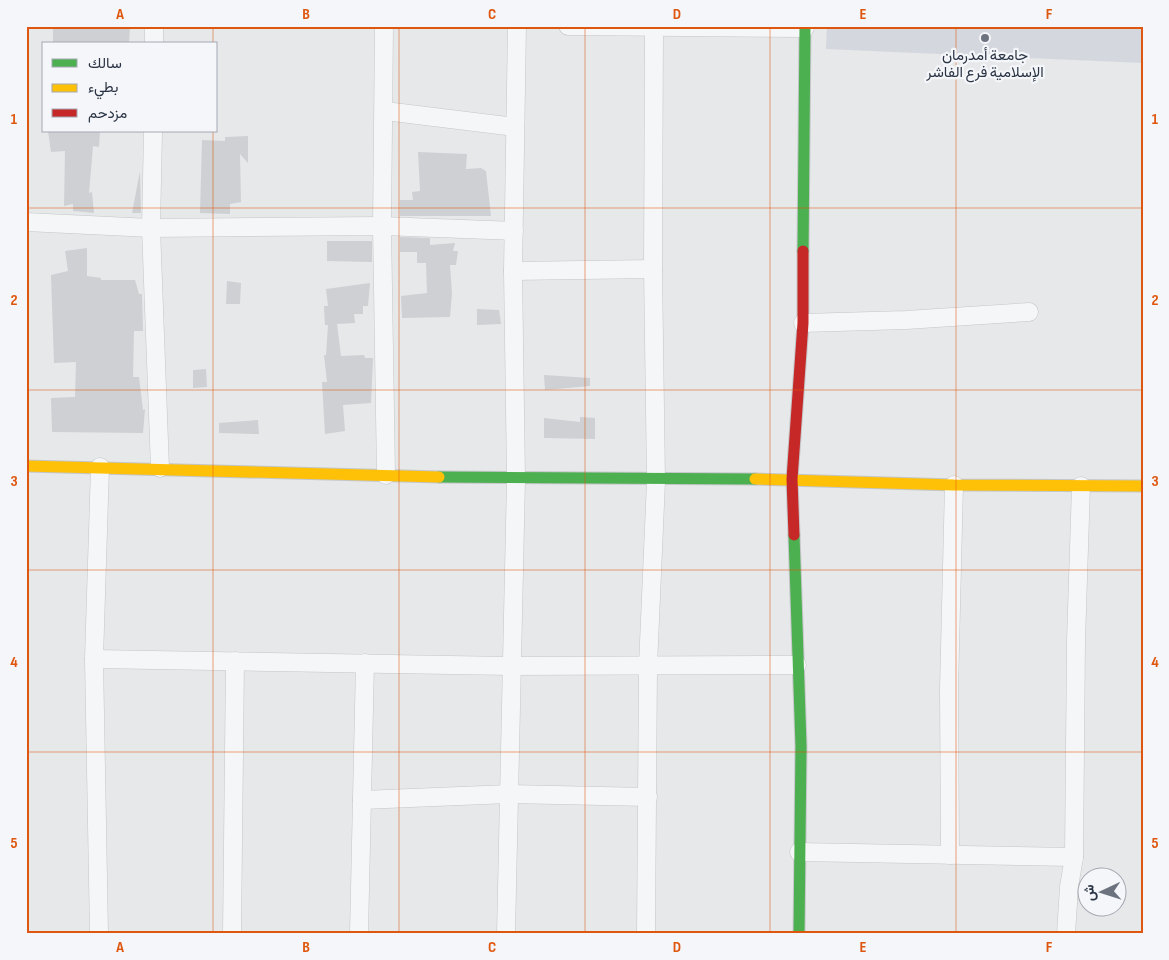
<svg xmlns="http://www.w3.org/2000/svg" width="1169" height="960" font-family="'Sofia Sans Condensed',Vazirmatn,sans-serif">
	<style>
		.built { fill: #d4d7dd }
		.building { fill: #ced0d3 }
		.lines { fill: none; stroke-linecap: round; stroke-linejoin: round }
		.street-casing { stroke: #c4c6c8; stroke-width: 19 }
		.fast-casing { stroke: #c4c6c8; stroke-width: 13 }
		.slow-casing { stroke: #c4c6c8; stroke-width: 13 }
		.jam-casing { stroke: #c4c6c8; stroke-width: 13 }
		.street { stroke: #f5f6f7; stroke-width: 18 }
		.fast { stroke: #4caf50; stroke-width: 11 }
		.slow { stroke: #ffc107; stroke-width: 11 }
		.jam { stroke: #c62828; stroke-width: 11 }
		.grid { fill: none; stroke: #df570f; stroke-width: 1; stroke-opacity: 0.55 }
		.poi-dot { fill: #6c737f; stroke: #f4f6f9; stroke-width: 2 }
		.labels { text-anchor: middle; stroke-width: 4.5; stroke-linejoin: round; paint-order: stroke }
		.poi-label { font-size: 15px; fill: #2b3445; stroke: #f4f6f9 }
		.neatline { fill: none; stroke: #df570f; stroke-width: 2 }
		.grid-label { font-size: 16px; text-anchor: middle; font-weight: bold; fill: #df570f }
	</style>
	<rect width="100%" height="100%" fill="#e6e8ea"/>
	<!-- built -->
	<polygon class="built" points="827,26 1143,26 1143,63 826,49"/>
	<!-- building -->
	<g class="building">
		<polygon points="53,26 130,26 129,44 53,44"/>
		<polygon points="48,131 100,131 99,147 93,146 89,193 92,192 94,213 73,211 73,204 64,206 65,151 51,152"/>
		<polygon points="248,136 248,163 240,154 241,202 230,204 230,214 200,213 202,140 225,141 225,137"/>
		<polygon points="418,152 467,154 466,169 481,168 486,171 491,216 400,216 400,200 413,200 412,192 420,191"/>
		<polygon points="140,171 141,213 132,213"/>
		<polygon points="400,237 430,238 430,245 455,243 453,251 458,251 456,265 450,265 452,293 450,317 402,318 401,296 427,293 426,263 417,263 417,252 400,252"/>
		<polygon points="327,241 372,241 372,262 327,261"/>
		<polygon points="87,248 87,276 101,278 101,280 135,280 139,294 142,294 143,331 134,331 133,377 139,377 143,410 145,409 143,433 52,432 51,398 75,397 76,362 54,363 51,275 68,271 65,251"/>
		<polygon points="227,281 241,283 240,304 226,304"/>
		<polygon points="370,283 368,306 363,306 363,314 354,314 355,323 337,324 341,356 364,355 365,358 373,358 371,403 343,405 345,431 325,434 322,382 327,382 324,355 326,355 328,325 325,325 324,306 328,306 326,289"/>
		<polygon points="477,309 499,310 501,324 477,325"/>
		<polygon points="206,369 207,387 193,388 193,370"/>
		<polygon points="544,375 590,378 590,386 545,390"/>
		<polygon points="580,417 595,418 595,439 544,438 544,418 580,422"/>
		<polygon points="258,420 259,434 219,433 219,423"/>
	</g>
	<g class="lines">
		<defs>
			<g id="street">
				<polyline points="384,26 382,226 386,475"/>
				<polyline points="568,26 805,28"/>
				<polyline points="154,44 154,26"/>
				<polyline points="385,111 515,127"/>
				<polyline points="153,131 151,228 160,468"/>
				<polyline points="26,222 151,228 382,226 514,231"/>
				<polyline points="513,271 653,269"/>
				<polyline points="803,323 906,320 1029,312"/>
				<polyline points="94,659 512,666 797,665"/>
				<polyline points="362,800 509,794 648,797"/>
				<polyline points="799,852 1074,857"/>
				<polyline points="950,855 949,689 954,485"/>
				<polyline points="99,934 94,659 100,467"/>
				<polyline points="232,934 235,661"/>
				<polyline points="359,934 365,663"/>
				<polyline points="506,934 516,479 513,271 517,26"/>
				<polyline points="646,934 648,666 656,481 653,269 654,26"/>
				<polyline points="1066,934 1069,887 1074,857 1076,641 1081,486"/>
			</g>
			<g id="fast">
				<polyline points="803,251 805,26"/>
				<polyline points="439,477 755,479"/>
				<polyline points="794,535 801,746 799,934"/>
			</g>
			<g id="slow">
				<polyline points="26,466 439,477"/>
				<polyline points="755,479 954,485 1143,486"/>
			</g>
			<polyline id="jam" points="794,535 792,479 803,323 803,251"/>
		</defs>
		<!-- street casing -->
		<use href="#street" class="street-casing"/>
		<!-- fast casing -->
		<use href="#fast" class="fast-casing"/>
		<!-- slow casing -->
		<use href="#slow" class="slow-casing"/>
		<!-- jam casing -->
		<use href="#jam" class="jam-casing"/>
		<!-- street -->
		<use href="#street" class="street"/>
		<!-- fast -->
		<use href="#fast" class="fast"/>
		<!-- slow -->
		<use href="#slow" class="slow"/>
		<!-- jam -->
		<use href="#jam" class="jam"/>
	</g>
	<!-- grid -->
	<path class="grid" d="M213,26V44M399,26V934M585,26V934M770,26V934M956,26V934M213,131V934M26,208H1143M26,390H1143M26,570H1143M26,752H1143"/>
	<!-- markers -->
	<circle class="poi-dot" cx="985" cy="38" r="5"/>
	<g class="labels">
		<!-- poi labels -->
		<g class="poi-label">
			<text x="985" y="60">جامعة أمدرمان<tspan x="985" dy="17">الإسلامية فرع الفاشر</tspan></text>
		</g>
	</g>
	<!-- border -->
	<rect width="1169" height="960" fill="none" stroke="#f4f6f9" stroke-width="55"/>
	<!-- legend -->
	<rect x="42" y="42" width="175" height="90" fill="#f4f6f9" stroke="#a4a8b1"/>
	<rect x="52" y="59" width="25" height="8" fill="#4caf50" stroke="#a4a8b1"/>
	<text x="88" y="68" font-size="15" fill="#2b3445">سالك</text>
	<rect x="52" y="84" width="25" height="8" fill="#ffc107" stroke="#a4a8b1"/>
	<text x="88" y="92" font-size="15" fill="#2b3445">بطيء</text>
	<rect x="52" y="109" width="25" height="8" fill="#c62828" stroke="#a4a8b1"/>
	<text x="88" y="118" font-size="15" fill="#2b3445">مزدحم</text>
	<!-- north arrow -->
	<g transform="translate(1102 892) rotate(266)"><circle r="24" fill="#f4f6f9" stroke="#a4a8b1"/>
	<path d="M0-4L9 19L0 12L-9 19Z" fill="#6c737f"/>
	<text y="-8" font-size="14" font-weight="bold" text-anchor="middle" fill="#2b3445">ش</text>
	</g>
	<rect x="28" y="28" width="1114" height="904" class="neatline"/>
	<g class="grid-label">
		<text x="120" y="19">A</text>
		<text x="306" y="19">B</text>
		<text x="492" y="19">C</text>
		<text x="677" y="19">D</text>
		<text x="863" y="19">E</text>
		<text x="1049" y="19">F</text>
		<text x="14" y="124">1</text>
		<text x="1155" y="124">1</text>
		<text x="14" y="305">2</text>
		<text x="1155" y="305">2</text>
		<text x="14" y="486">3</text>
		<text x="1155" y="486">3</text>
		<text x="14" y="667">4</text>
		<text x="1155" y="667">4</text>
		<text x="14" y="848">5</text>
		<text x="1155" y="848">5</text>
		<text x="120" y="952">A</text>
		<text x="306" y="952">B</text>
		<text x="492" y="952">C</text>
		<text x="677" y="952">D</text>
		<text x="863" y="952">E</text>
		<text x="1049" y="952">F</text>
	</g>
</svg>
